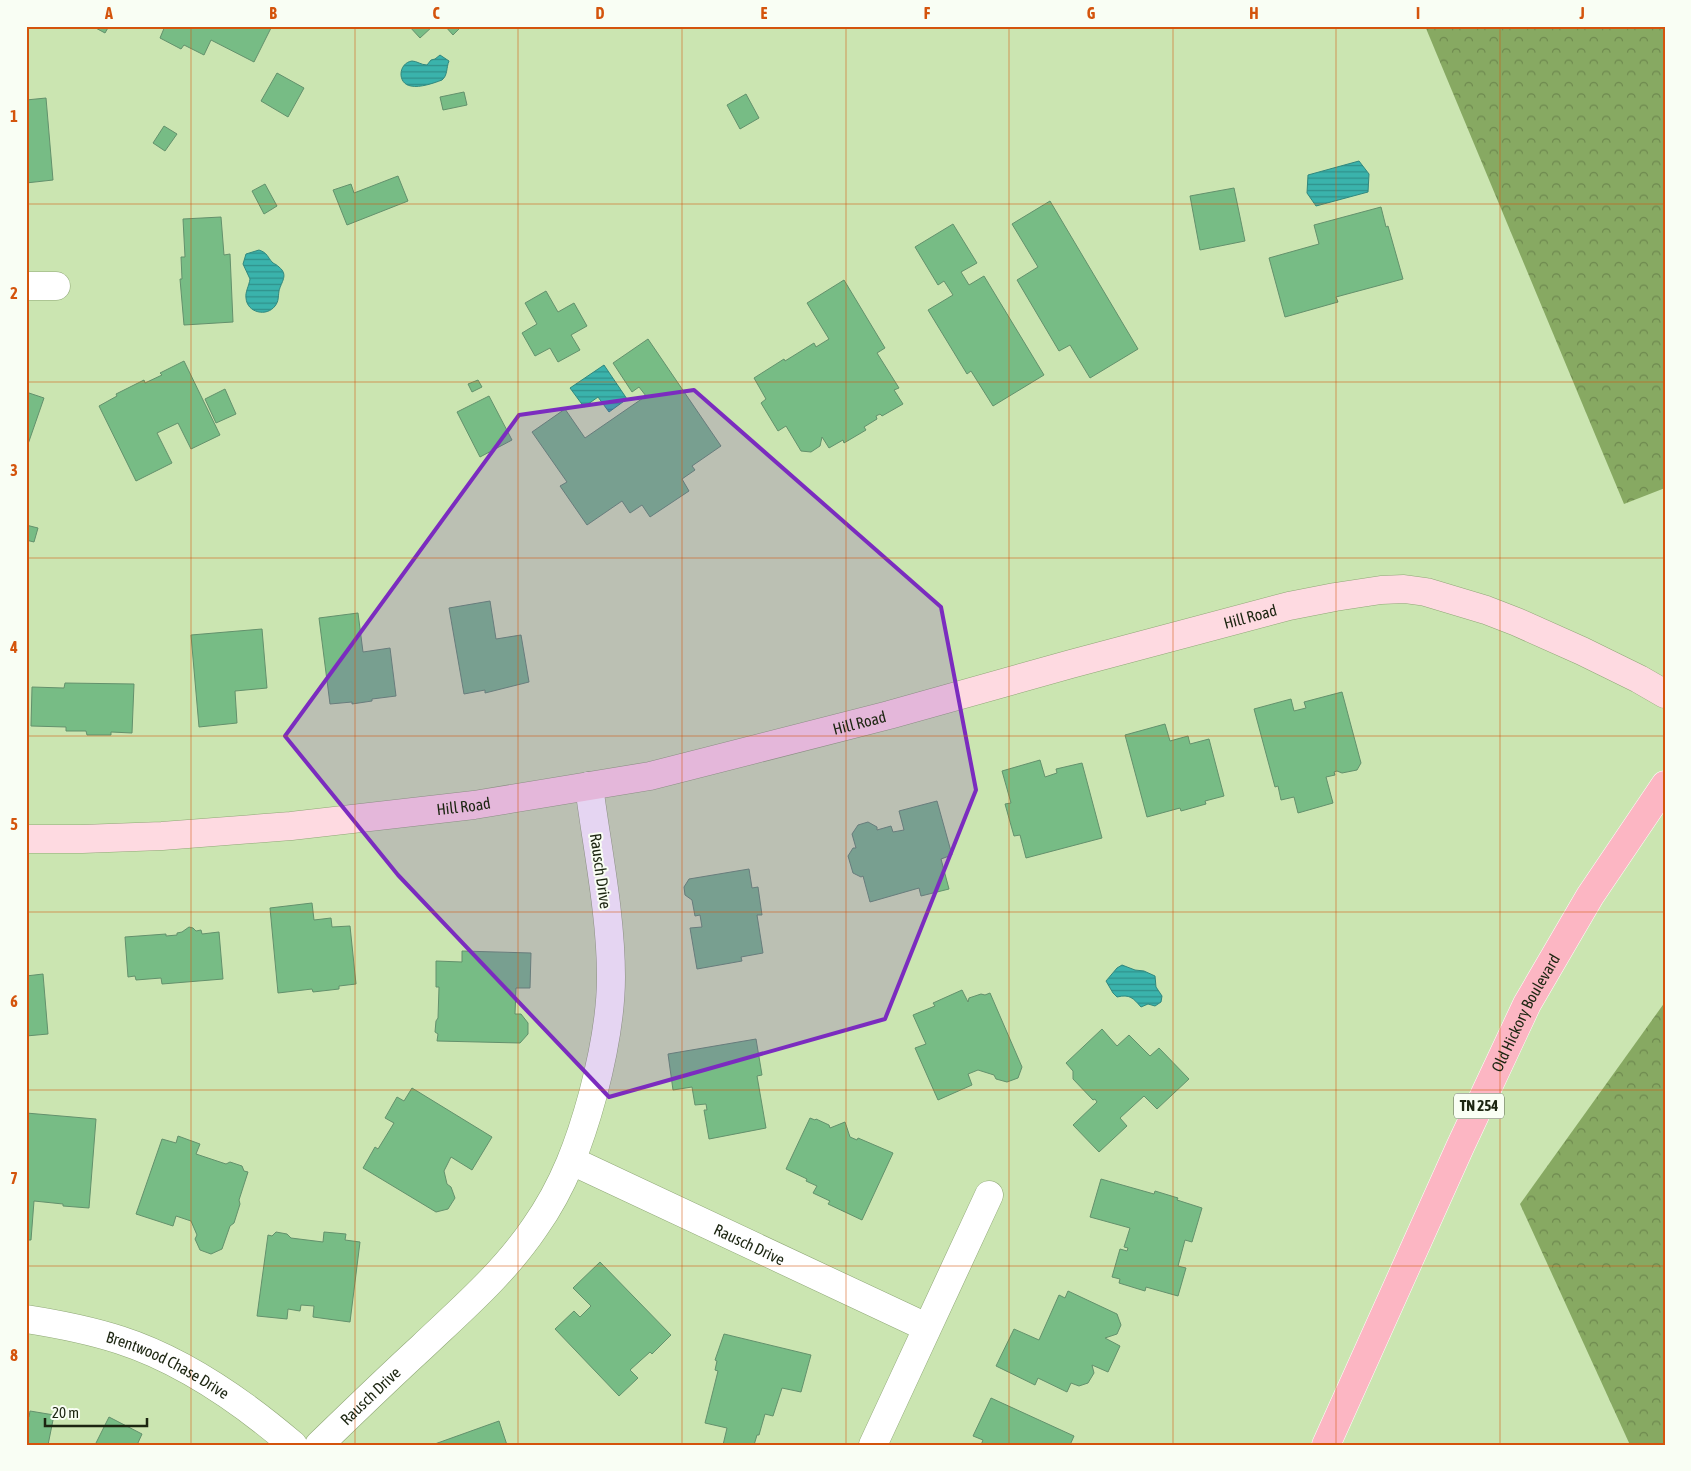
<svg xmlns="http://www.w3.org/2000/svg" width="1691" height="1471" font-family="'Asap Condensed',sans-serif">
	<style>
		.forest { fill: url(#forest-crowns) }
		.water { fill: url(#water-rules); stroke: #31887e }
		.building { fill: #77bc85; stroke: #63916c }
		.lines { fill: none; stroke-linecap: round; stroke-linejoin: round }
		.street-casing { stroke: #8fa776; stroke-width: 29 }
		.secondary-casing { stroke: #8fa776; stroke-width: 29 }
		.primary-casing { stroke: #fff; stroke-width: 29 }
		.street { stroke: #fff; stroke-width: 28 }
		.secondary { stroke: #fedae1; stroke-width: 28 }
		.primary { stroke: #fcb6c3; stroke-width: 28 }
		.marked { fill: #7b2cbf; fill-opacity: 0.2; stroke: #7b2cbf; stroke-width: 4; stroke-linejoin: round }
		.grid { fill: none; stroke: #d4540c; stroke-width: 1; stroke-opacity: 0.55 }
		.labels { text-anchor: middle; stroke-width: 4; stroke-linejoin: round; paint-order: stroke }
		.shield { fill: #f9fef4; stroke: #5e6655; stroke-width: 1 }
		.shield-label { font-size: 15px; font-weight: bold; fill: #1c2511 }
		.street-label { font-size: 16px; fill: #1c2511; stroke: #f9fef4 }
		.neatline { fill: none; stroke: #d4540c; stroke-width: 2 }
		.grid-label { font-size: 16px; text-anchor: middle; font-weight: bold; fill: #d4540c }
	</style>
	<defs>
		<pattern id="forest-crowns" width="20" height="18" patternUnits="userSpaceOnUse" patternTransform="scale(1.25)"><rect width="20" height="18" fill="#87a962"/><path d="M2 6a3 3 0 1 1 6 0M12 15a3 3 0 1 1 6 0" fill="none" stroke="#6e894f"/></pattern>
		<pattern id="water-rules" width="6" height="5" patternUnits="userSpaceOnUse" patternTransform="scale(1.25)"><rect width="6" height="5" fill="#3ab3ac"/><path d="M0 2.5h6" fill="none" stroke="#30918b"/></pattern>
	</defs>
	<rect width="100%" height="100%" fill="#cbe5b1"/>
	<!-- forest -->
	<g class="forest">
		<polygon points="1425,26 1665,26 1665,488 1624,504"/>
		<polygon points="1665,1002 1665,1445 1630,1445 1520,1204"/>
	</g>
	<!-- water -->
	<g class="water">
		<path d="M440,55L449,61C446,68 448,75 442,80C434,83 420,88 411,86C397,84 398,63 412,61C417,61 421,65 427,65L431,60L435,59Z"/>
		<polygon points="1359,161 1369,174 1368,192 1316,206 1307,193 1308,175"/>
		<path d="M259,250C268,253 267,257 273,263C275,264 277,265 279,267C289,275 281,282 279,291C278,297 279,301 275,306C267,317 247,313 246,298C245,292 249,286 250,279L243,264L246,254Z"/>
		<polygon points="604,365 627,399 609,412 598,397 584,407 570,388"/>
		<path d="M1122,965L1135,970L1144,971L1155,976L1156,987L1162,996L1161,1002L1155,1006L1148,1004L1141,1007C1133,998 1130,994 1117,997L1113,993L1106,981L1117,968Z"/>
	</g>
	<!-- building -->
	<g class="building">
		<polygon points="92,26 109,26 105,33"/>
		<polygon points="165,26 272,26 254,62 211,40 204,55 184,45 181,49 160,38"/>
		<polygon points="409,26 433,26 420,38"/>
		<polygon points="445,26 462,26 453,35"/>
		<polygon points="277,73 304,88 288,117 261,101"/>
		<polygon points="464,92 467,105 443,110 440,97"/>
		<polygon points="746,94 759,118 740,129 727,105"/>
		<polygon points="46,98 53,180 26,183 26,100"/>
		<polygon points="164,126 177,134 165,151 153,143"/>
		<polygon points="398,176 408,201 347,225 333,190 351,184 354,193"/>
		<polygon points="265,184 277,206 264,214 252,191"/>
		<polygon points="1234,188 1245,241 1200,250 1190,196"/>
		<polygon points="1050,201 1138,349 1090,378 1070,345 1059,351 1017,280 1038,267 1012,224"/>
		<polygon points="1381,207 1386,227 1388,226 1403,279 1336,297 1338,302 1285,317 1269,258 1319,244 1314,225"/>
		<polygon points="221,217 224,255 230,254 233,322 184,325 180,279 182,279 181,257 185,257 183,219"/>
		<polygon points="953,224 977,263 961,272 969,285 984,276 1044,375 993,406 971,371 967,374 928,310 953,295 944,281 938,285 915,247"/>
		<polygon points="844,280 885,348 877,353 899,388 894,390 903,404 882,416 880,414 876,416 877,419 864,427 866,430 844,443 843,440 829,448 822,437 820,446 811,452 801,451 786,426 778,431 761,403 766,399 754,378 784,359 785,361 814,343 816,347 829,339 807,303"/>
		<polygon points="546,291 558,312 574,303 587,326 571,335 580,350 558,362 550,348 535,356 522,333 537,324 525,303"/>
		<polygon points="648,339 721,446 692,466 695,470 682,479 689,491 650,517 642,505 630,513 622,501 587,525 560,486 567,482 532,432 565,409 585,438 646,396 639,387 632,392 613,363"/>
		<polygon points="184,361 220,435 191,449 178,423 157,433 172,463 136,481 99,406 117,396 116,394 144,380 145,383 162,375 160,373"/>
		<polygon points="478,380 482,387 472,392 468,384"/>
		<polygon points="225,389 236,414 216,423 205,399"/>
		<polygon points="26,392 44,398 27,447 26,447"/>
		<polygon points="489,396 512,440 480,457 457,412"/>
		<polygon points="26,525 38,528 34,542 26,540"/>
		<polygon points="490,601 496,639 521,635 529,682 485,693 485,690 464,694 449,608"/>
		<polygon points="358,613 363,652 390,648 396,696 372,699 372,701 352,704 352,702 330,704 319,618"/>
		<polygon points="262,629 267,688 235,691 237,723 199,727 191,635"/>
		<polygon points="65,683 134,684 132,733 111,732 111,735 87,735 86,731 66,731 66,727 31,726 32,687 64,688"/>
		<polygon points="1342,692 1361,763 1357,770 1342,773 1337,771 1334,772 1335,775 1326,777 1333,803 1298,813 1294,797 1281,800 1278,786 1275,787 1254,709 1291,699 1294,711 1306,708 1304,702"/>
		<polygon points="1165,724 1170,741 1188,736 1190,744 1209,739 1224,796 1205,801 1206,804 1181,811 1180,808 1147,817 1125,735"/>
		<polygon points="1040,760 1045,777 1057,773 1056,769 1082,763 1102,838 1026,858 1020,835 1014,836 1005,804 1011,803 1002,771"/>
		<polygon points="937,801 952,855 941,859 949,889 921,896 919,888 870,902 863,876 861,877 853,873 848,856 853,848 856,848 852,834 858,825 868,822 877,827 877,830 891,826 893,832 904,830 899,811"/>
		<polygon points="749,869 752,888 758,887 762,915 757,915 763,953 741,957 742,961 697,969 690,928 702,927 700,915 695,916 692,900 685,895 684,887 689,879"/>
		<polygon points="312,903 314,920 331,918 332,927 350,926 356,984 339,986 339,989 313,992 312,989 278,993 270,908"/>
		<polygon points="189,927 193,928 196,931 201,930 202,934 219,932 223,979 162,984 161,978 136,980 135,976 128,977 125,937 166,934 166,936 177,935 177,933 182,932"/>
		<polygon points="462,951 531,953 530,988 516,988 515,1014 521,1014 528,1023 528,1034 520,1043 437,1041 438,1034 435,1032 436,1021 438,1018 439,987 436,987 436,961 462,962"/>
		<polygon points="43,974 48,1034 26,1036 26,976"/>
		<polygon points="962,990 968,1002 969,998 981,994 985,995 990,993 1022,1067 1018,1078 1007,1082 996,1079 994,1075 978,1070 968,1074 972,1085 938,1100 915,1048 926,1044 913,1015 935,1006 933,1003"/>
		<polygon points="1102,1029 1117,1046 1129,1035 1150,1056 1159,1048 1189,1079 1157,1109 1144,1096 1120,1118 1127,1126 1099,1152 1073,1125 1097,1102 1095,1099 1093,1100 1073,1079 1073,1071 1066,1063"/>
		<polygon points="756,1039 762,1075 757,1076 766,1128 709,1139 704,1110 707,1110 706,1104 695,1105 692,1087 673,1090 668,1054"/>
		<polygon points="412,1088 492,1137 472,1170 451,1157 444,1171 447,1184 451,1187 455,1198 448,1209 436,1212 363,1168 375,1147 378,1149 394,1123 385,1118 397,1097 404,1101"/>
		<polygon points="26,1113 96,1119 89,1208 63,1206 63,1204 34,1201 31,1240 26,1240"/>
		<polygon points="810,1118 815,1120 816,1119 829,1125 830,1128 845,1122 850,1137 857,1140 858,1138 893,1153 862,1220 828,1204 830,1201 813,1193 817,1186 806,1181 807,1179 786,1169"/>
		<polygon points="178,1136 200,1144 196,1154 226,1164 230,1162 242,1166 244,1171 248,1172 239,1200 240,1204 234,1223 230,1226 222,1249 211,1254 200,1250 195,1239 197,1235 191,1221 176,1216 173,1226 136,1214 162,1139 176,1143"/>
		<polygon points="1101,1179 1154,1194 1155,1191 1178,1198 1177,1200 1202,1208 1192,1242 1185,1240 1178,1266 1186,1268 1178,1296 1146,1287 1145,1291 1119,1283 1120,1279 1112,1277 1120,1249 1127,1251 1128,1248 1124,1247 1130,1228 1090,1217"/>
		<polygon points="276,1232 287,1234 291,1238 323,1242 324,1232 346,1234 345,1240 360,1242 350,1322 313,1317 314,1306 301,1305 300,1311 288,1309 287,1319 257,1316 268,1235 272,1236"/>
		<polygon points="600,1262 671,1335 652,1354 650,1352 630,1370 638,1378 619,1396 555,1329 574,1311 580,1317 591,1306 573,1288"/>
		<polygon points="1068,1291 1117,1314 1121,1325 1117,1334 1105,1338 1120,1346 1108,1372 1092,1365 1094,1373 1088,1383 1079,1386 1071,1383 1067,1392 1038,1378 1035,1385 996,1366 1014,1329 1039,1340 1059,1295 1065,1298"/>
		<polygon points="724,1334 811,1355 801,1392 782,1388 773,1416 765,1414 759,1435 757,1435 754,1445 723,1445 727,1428 705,1423 718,1371 715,1370 717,1361 715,1360"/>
		<polygon points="991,1398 1074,1436 1070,1445 981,1445 983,1440 973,1436"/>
		<polygon points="30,1411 54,1415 48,1445 26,1445 26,1417 29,1417"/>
		<polygon points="109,1417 142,1434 137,1445 95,1445"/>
		<polygon points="499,1421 507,1445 432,1445"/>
	</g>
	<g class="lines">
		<defs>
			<g id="street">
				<polyline points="26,286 56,286"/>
				<path id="s1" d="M572,1161L926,1327"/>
				<path id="s2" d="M26,1319C58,1324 89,1330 120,1340C182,1360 244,1403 293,1445"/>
				<path id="s3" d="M319,1445C353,1412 387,1379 422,1347C462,1309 504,1273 535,1227C564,1186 580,1142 593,1094C603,1056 611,1016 611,977C611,914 597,848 589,786"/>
				<polyline points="873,1445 989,1195"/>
			</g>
			<g id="secondary">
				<path id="s4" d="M26,839H82L162,836L291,826L474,805L650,776L889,715L1071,664L1289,606L1335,597L1381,590L1404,589L1426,592L1486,610L1517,622L1582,651L1639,679L1665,694"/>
			</g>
			<g id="primary">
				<path id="s5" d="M1326,1445L1460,1147L1527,1004L1590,896L1665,785"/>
			</g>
		</defs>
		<!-- street casing -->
		<use href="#street" class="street-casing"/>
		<!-- secondary casing -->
		<use href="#secondary" class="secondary-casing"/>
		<!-- primary casing -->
		<use href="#primary" class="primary-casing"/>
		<!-- street -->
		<use href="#street" class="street"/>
		<!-- secondary -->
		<use href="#secondary" class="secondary"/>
		<!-- primary -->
		<use href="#primary" class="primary"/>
	</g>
	<!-- marked area -->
	<path class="marked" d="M694,390L941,607L976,790L885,1019L609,1097L398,875L285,736L519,415Z"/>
	<!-- grid -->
	<path class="grid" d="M191,26V1445M355,26V1445M518,26V1445M682,26V1445M846,26V1445M1009,26V1445M1173,26V1445M1336,26V1445M1500,26V1445M26,204H1665M26,382H1665M26,558H1665M26,736H1665M26,912H1665M26,1090H1665M26,1266H1665"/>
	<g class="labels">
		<!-- shield labels -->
		<rect class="shield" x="1454" y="1093.5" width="50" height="25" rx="4"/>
		<g class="shield-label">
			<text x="1479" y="1111">TN 254</text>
		</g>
		<!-- street labels -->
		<g class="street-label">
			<text dy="6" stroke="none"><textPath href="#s4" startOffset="1249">Hill Road</textPath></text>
			<text dy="6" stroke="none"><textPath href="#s4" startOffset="844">Hill Road</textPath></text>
			<text dy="6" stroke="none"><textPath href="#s4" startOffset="439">Hill Road</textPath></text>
			<text transform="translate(601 871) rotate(82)" y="6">Rausch Drive</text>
			<text dy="6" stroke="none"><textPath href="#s5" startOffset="476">Old Hickory Boulevard</textPath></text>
			<text dy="6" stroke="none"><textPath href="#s1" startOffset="196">Rausch Drive</textPath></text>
			<text dy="6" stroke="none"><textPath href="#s2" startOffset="150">Brentwood Chase Drive</textPath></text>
			<text dy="6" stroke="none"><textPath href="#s3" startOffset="71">Rausch Drive</textPath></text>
		</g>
	</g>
	<!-- border -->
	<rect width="1691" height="1471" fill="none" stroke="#f9fef4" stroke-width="55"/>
	<!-- scale -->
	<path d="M45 1418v8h102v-8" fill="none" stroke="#1c2511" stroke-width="2.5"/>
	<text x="52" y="1418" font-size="15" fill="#1c2511" stroke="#f9fef4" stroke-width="4" paint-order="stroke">20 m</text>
	<rect x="28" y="28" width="1636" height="1416" class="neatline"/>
	<g class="grid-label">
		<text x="109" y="19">A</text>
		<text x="273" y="19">B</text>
		<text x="436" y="19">C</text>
		<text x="600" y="19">D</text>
		<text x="764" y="19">E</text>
		<text x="927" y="19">F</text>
		<text x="1091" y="19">G</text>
		<text x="1254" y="19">H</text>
		<text x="1418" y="19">I</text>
		<text x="1582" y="19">J</text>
		<text x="14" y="122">1</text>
		<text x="14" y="299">2</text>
		<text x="14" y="476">3</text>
		<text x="14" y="653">4</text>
		<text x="14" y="830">5</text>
		<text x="14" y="1007">6</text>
		<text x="14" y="1184">7</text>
		<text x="14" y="1361">8</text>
	</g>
</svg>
